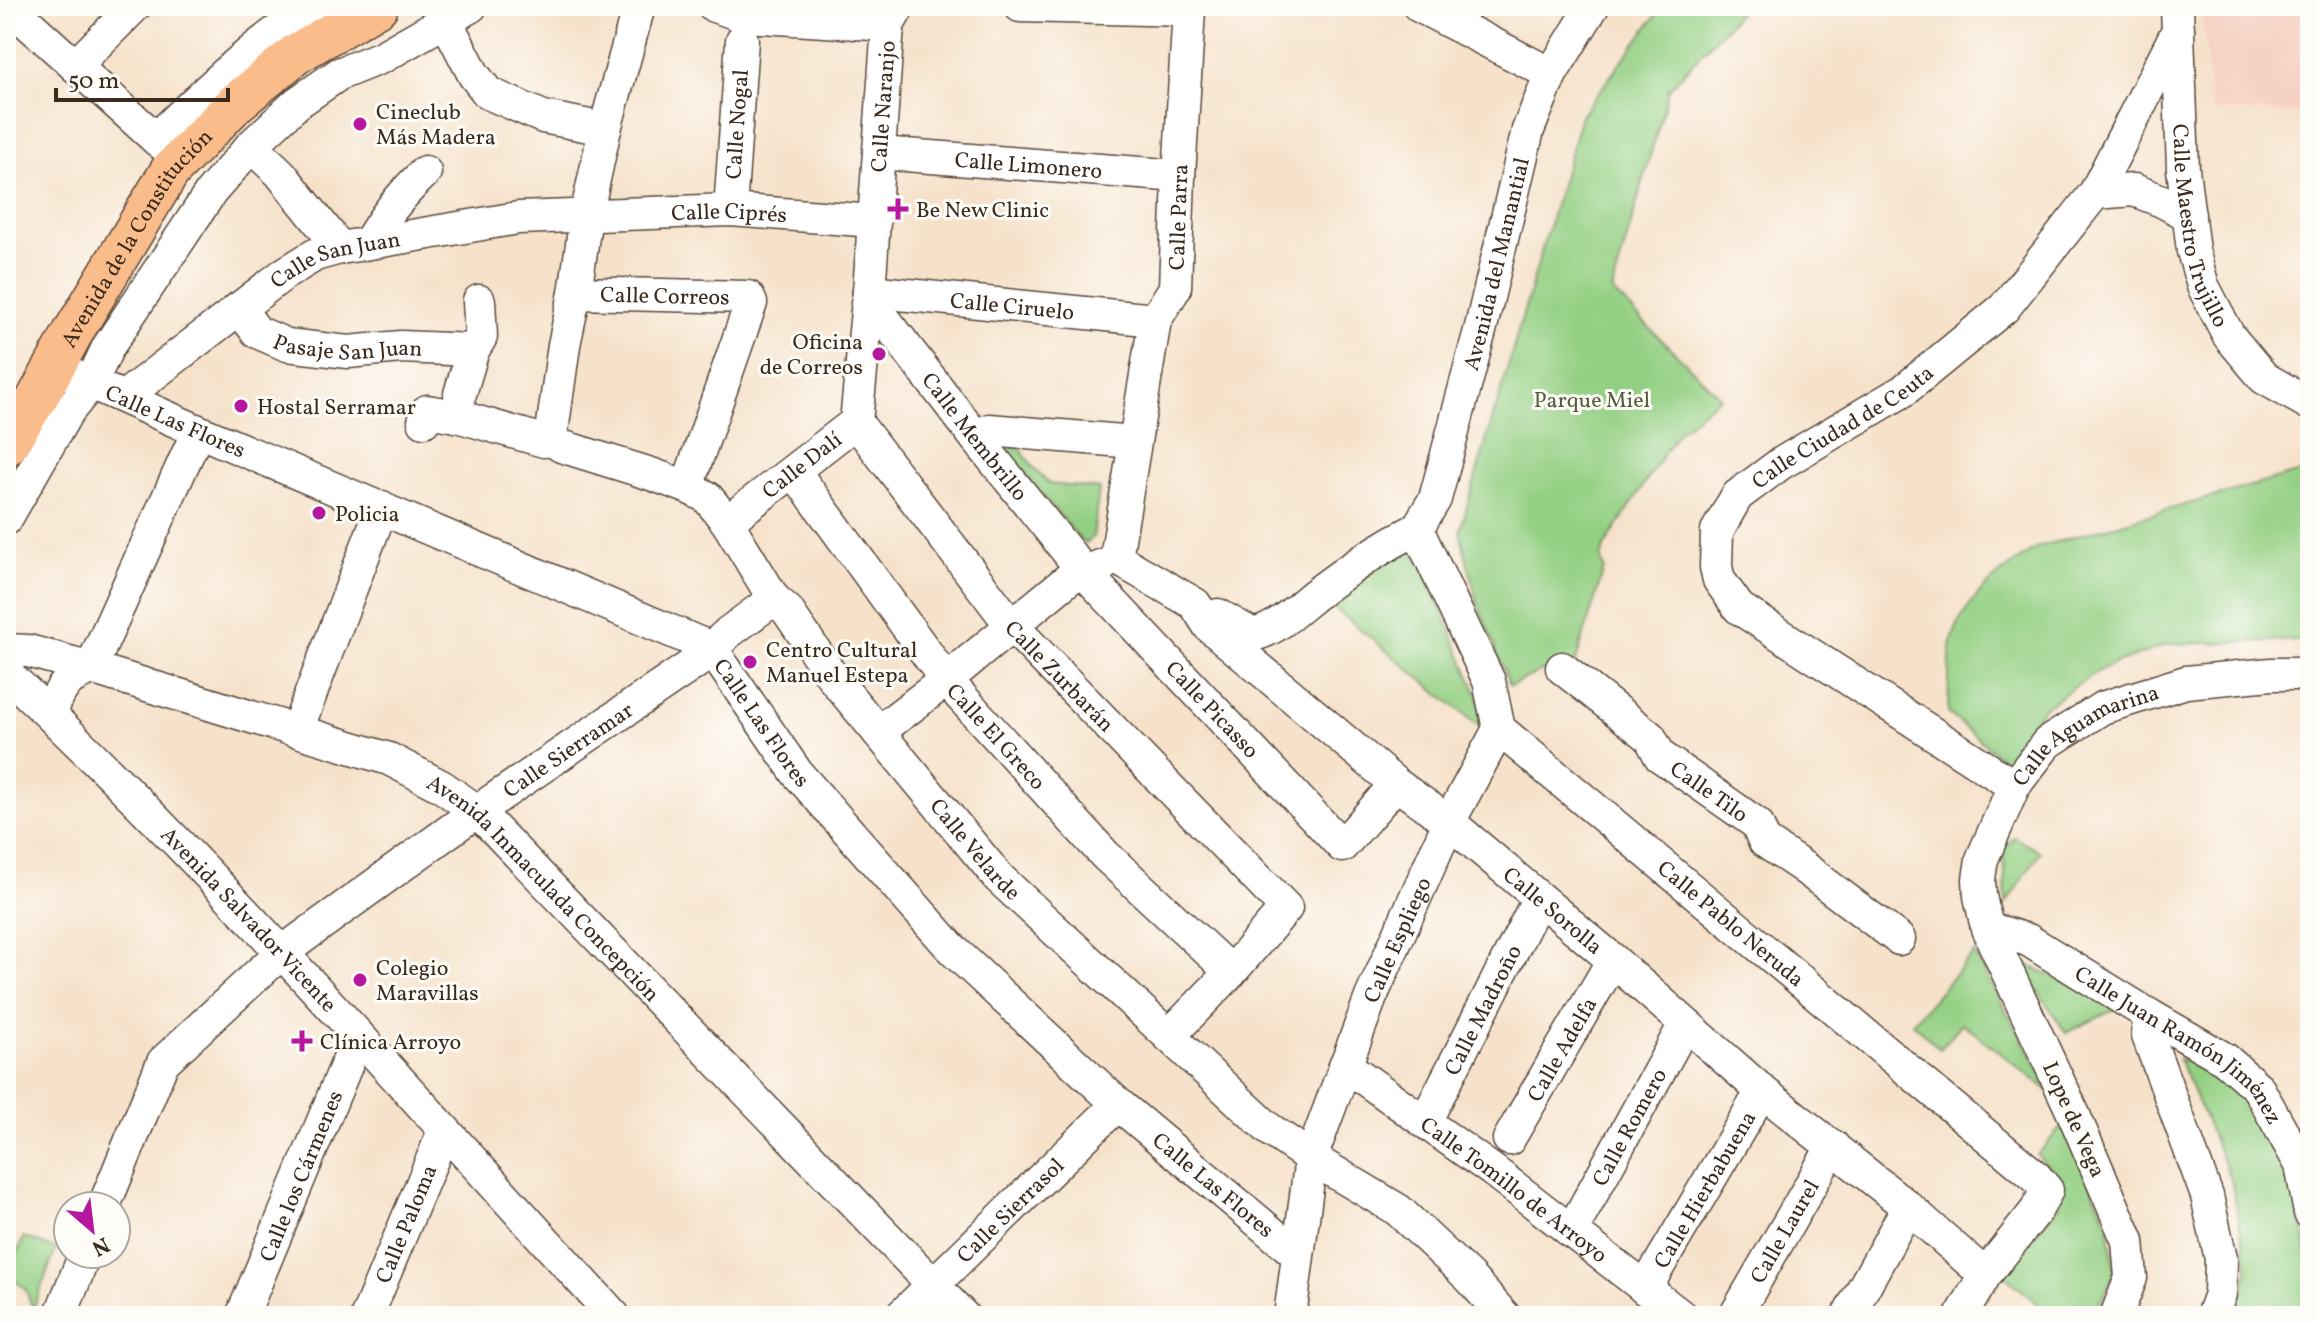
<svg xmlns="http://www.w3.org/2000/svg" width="2316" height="1322" font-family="Vollkorn,serif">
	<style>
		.built { fill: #f6d2c4 }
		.green { fill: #94d084; stroke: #687d51; stroke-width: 2 }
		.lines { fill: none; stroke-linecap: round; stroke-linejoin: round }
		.minor-casing { stroke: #574638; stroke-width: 35 }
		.major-casing { stroke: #574638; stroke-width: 43 }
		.minor { stroke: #fff; stroke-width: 32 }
		.major { stroke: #f9bc8a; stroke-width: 40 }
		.poi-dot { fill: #b5179e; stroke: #fdfcf7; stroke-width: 3 }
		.labels { text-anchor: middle; stroke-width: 6; stroke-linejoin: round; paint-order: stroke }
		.street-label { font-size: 22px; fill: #3b2a1e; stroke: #fdfcf7 }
		.poi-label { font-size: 22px; fill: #3b2a1e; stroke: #fdfcf7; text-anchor: start }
		.park-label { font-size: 22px; fill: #565c3d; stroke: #fdfcf7 }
	</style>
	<rect width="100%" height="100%" fill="#fdfcf7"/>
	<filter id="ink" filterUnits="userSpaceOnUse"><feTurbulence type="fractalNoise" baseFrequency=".0125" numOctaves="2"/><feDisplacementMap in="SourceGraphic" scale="16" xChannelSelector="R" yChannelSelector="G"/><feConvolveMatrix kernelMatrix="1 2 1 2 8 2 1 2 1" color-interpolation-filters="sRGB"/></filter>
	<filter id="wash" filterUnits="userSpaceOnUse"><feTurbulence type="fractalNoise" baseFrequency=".006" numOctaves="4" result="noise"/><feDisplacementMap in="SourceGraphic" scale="32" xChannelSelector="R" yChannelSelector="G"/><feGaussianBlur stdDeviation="1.8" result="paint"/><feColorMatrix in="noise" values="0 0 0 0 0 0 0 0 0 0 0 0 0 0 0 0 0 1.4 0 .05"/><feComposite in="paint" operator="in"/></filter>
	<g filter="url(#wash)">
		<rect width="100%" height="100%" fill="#f6e2cb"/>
		<!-- built -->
		<polygon class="built" points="2201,6 2310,6 2310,113 2212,110"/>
		<!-- green -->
		<g class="green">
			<polygon points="1663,6 1745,6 1669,89 1612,291 1720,397 1677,433 1604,547 1601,559 1604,569 1575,664 1553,672 1541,671 1510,686 1477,601 1460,531 1581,116"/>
			<polygon points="1006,445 1020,448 1032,466 1049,484 1099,489 1093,537 1086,543 1081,540 1011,458 1005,449"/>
			<path d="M2310,469V640L2169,644L2103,668L2043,708L2008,764L1948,713C1949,695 1948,653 1953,637C1967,596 2002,570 2038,547Z"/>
			<polygon points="1408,548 1422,563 1478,696 1481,728 1327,602"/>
			<polygon points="2014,837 2040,852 2006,904 2004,850"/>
			<path d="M1974,953C1999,1000 2027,1045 2051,1093L1962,1023L1940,1049L1912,1023Z"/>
			<polygon points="2017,960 2120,1007 2066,1033"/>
			<polygon points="2179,1059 2216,1070 2251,1095 2290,1167 2309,1261 2305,1316 2236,1316 2248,1268 2231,1179"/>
			<polygon points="2063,1125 2108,1223 2115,1273 2093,1316 2052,1316 2002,1273 2060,1205 2062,1180 2037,1155"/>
			<polygon points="24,1237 56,1249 33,1309 25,1288 8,1276"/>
		</g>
	</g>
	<g filter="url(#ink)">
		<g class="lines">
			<defs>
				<g id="minor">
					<polyline points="9,6 156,139 181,159"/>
					<polyline points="714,6 744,16 888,25"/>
					<polyline points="1020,6 1189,10 1191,6"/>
					<polyline points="1419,6 1551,74"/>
					<path id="s1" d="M2177,6L2183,169L2193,251L2203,286L2229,336L2264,378L2310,404"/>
					<polyline points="446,21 474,75 488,93 543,117 605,129"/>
					<polyline points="75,66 135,6"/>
					<path d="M156,139C206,91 255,42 315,6"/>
					<polyline points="251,146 280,173 340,248"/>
					<path id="s2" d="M879,153L1179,176"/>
					<polyline points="2095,193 2134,190 2162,201 2189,215"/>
					<path id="s3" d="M730,210L742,40"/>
					<path d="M369,243C383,217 403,193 425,172"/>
					<path id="s4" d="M869,291L1155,320"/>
					<path id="s5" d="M575,293L748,297L751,303L687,487"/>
					<path id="s6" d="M867,303L886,321L976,438L1084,572L1342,846L1396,784"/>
					<path id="s7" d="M239,308L257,332L287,345L348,352L401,347L473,350"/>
					<path id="s8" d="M55,367L198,431L711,648L797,773L954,951L1118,1104L1297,1254"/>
					<polyline points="460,394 473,350 481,337 479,301"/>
					<path id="s9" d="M124,397L284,274L315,255L340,248L518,218L730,210L874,221"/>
					<path id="s10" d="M459,405L457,416L544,441L551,439L561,446L651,474L687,487L707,497L727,522L774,599L787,610L834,679L999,878L1269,1129L1311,1158L1398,1210L1470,1278L1504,1316"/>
					<polyline points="424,421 427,411 457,416"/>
					<path id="s11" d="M856,422L1011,625L1286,908L1231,972L1169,1036"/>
					<polyline points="976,438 989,430 1135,442"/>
					<polyline points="551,439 564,345 575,293 586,216 605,129 639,6"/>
					<path id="s12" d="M794,471L946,680L1105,855L1231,972"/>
					<polyline points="6,519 66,414 91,383 108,347 211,192 251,146 297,103 339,74 382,57 471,6"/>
					<path id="s13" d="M727,522L856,422L869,291L888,25L899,6"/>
					<path id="s14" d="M1417,529L1489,681L1499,729L2036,1177L2047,1190L2036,1211L1985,1275L1961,1316"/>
					<path id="s15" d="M1417,529L1435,499L1481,327L1528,130L1551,74L1593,6"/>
					<path id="s16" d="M1116,558L1195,604L1209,626L1396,784L1449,822L1613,960L1762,1091L1908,1207L1985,1275"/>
					<path id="s17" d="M1116,558L1155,320L1175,288L1179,176L1189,10"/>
					<path d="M1218,615L1253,635C1279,629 1299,606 1321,590C1351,567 1383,546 1417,529"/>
					<path id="s18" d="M6,650L28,651L91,668L389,759L441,786L477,811L963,1316"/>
					<path id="s19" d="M1562,668L1650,737L1660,756L1757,824L1764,841L1803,867L1899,939"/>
					<path id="s20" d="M6,673C221,875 414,1099 614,1316"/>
					<path d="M51,715C55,701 60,687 72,678C78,674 85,672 91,668L198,431"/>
					<polyline points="297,730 382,507"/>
					<polyline points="878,732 946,680 1071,577 1103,565"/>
					<path id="s21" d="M2014,786L1739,608L1719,580L1716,567L1717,531L1737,496L1780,464L1903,391L2004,308L2095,193L2178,30"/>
					<path id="s22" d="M1987,928L2028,940L2149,1015L2225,1059L2258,1088L2301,1165L2310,1213"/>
					<polyline points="2149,1015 2148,1036 2207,1196 2221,1259 2220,1294 2212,1316"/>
					<path id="s23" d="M1345,1065L1492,1170L1681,1316"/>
					<path id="s24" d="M1425,1122L1539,898"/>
					<path id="s25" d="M1509,1139L1613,960"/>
					<path id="s26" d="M104,1206L163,1062L281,953L477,811L698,661L729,632L774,599"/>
					<path id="s27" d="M1571,1232L1685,1024"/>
					<path id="s28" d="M1645,1289L1762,1091"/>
					<polyline points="60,1316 85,1254"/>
					<path id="s29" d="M242,1316L358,1037"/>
					<path id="s30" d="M367,1316L444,1131"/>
					<path id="s31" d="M901,1316L1118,1104"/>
					<path id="s32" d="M1290,1316L1311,1158L1371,997L1449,822L1499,729"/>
					<path id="s33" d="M1735,1316L1833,1146"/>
					<polyline points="1848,1316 1908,1207"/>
					<path id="s34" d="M2116,1316L2131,1278L2128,1241L2074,1115L1987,928L1980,896L1979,879L1982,859L2014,786L2047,743L2102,708L2186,682L2271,674H2310"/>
				</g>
				<g id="major">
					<path id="s35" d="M6,446L36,400L75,329L170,171L236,103L296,54L378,6"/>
				</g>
			</defs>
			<!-- minor casing -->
			<use href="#minor" class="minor-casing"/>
			<!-- major casing -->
			<use href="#major" class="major-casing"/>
			<!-- minor -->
			<use href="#minor" class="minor"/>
			<!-- major -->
			<use href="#major" class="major"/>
		</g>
	</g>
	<!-- markers -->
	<g class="poi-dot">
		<circle cx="360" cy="124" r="8"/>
		<path d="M894 197h8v8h8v8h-8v8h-8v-8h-8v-8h8z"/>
		<circle cx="879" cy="354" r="8"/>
		<circle cx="241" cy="406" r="8"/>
		<circle cx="319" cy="513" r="8"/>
		<circle cx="750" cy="662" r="8"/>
		<circle cx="360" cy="980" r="8"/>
		<path d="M298 1029h8v8h8v8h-8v8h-8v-8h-8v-8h8z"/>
	</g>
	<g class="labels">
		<!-- street labels -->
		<g class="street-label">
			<text dy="8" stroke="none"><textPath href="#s13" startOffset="480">Calle Naranjo</textPath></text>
			<text dy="8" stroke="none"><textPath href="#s3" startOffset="86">Calle Nogal</textPath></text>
			<text dy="8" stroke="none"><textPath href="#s2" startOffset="150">Calle Limonero</textPath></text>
			<text dy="8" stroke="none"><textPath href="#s9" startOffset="656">Calle Ciprés</textPath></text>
			<text dy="8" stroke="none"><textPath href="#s17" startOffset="350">Calle Parra</textPath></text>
			<text dy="8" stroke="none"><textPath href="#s1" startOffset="222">Calle Maestro Trujillo</textPath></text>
			<text dy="8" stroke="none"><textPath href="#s35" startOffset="246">Avenida de la Constitución</textPath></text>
			<text dy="8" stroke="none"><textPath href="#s9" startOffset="256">Calle San Juan</textPath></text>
			<text dy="8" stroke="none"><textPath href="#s15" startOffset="278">Avenida del Manantial</textPath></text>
			<text dy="8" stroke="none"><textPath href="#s5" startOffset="90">Calle Correos</textPath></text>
			<text dy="8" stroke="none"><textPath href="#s4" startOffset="144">Calle Ciruelo</textPath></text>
			<text dy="8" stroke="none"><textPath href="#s7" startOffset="124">Pasaje San Juan</textPath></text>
			<text dy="8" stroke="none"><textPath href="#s8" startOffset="132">Calle Las Flores</textPath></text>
			<text dy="8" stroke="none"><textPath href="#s21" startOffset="578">Calle Ciudad de Ceuta</textPath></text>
			<text dy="8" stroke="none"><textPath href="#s6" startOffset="172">Calle Membrillo</textPath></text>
			<text dy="8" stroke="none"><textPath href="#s13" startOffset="94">Calle Dalí</textPath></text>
			<text dy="8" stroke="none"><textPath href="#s11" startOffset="326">Calle Zurbarán</textPath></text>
			<text dy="8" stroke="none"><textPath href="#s6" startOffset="534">Calle Picasso</textPath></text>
			<text dy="8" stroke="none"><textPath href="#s8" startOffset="804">Calle Las Flores</textPath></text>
			<text dy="8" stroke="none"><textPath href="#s12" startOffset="334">Calle El Greco</textPath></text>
			<text dy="8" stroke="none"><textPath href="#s34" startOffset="662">Calle Aguamarina</textPath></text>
			<text dy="8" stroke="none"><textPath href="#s26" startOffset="668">Calle Sierramar</textPath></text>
			<text dy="8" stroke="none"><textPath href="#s19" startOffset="194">Calle Tilo</textPath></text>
			<text dy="8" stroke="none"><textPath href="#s10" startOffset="720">Calle Velarde</textPath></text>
			<text dy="8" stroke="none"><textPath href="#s18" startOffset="602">Avenida Inmaculada Concepción</textPath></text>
			<text dy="8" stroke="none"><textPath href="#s16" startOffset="564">Calle Sorolla</textPath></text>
			<text dy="8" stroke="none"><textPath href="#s20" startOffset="346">Avenida Salvador Vicente</textPath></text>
			<text dy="8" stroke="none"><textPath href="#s14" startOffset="520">Calle Pablo Neruda</textPath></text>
			<text dy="8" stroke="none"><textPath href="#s32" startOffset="394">Calle Espliego</textPath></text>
			<text dy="8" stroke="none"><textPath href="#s24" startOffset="126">Calle Madroño</textPath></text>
			<text dy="8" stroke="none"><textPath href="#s22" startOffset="228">Calle Juan Ramón Jiménez</textPath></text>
			<text dy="8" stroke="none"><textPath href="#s25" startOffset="104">Calle Adelfa</textPath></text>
			<text transform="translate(2075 1119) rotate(66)" y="8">Lope de Vega</text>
			<text dy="8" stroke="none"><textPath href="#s27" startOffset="120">Calle Romero</textPath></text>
			<text dy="8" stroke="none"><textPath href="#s29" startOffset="152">Calle los Cármenes</textPath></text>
			<text dy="8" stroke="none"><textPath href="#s8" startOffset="1452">Calle Las Flores</textPath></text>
			<text dy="8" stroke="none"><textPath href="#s23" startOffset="210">Calle Tomillo de Arroyo</textPath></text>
			<text dy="8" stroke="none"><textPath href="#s28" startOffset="116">Calle Hierbabuena</textPath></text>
			<text dy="8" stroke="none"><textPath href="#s31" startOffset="152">Calle Sierrasol</textPath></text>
			<text dy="8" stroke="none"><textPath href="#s30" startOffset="100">Calle Paloma</textPath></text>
			<text dy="8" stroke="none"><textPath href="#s33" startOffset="98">Calle Laurel</textPath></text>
		</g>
		<!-- poi labels -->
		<g class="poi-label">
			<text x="376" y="119">Cineclub<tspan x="376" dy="25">Más Madera</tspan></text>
			<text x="916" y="217">Be New Clinic</text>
			<text x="863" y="349" text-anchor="end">Oficina<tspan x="863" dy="25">de Correos</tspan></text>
			<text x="257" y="414">Hostal Serramar</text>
			<text x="335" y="521">Policia</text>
			<text x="766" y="657">Centro Cultural<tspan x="766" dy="25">Manuel Estepa</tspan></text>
			<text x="376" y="975">Colegio<tspan x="376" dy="25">Maravillas</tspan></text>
			<text x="320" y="1049">Clínica Arroyo</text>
		</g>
		<!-- park labels -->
		<g class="park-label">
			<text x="1592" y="407">Parque Miel</text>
		</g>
	</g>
	<!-- margin -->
	<rect width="2316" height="1322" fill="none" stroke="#fdfcf7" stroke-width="32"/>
	<!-- north arrow -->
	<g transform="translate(92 1230) rotate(152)"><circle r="38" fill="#fdfcf7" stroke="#afa8a0" stroke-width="2"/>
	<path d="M0-6L14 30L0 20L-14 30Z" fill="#b5179e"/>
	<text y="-12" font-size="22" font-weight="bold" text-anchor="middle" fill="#3b2a1e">N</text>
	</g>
	<!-- scale -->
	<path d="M56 88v12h172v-12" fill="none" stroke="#3b2a1e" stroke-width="4"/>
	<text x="68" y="88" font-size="24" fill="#3b2a1e" stroke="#fdfcf7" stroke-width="6" paint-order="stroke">50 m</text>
</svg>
